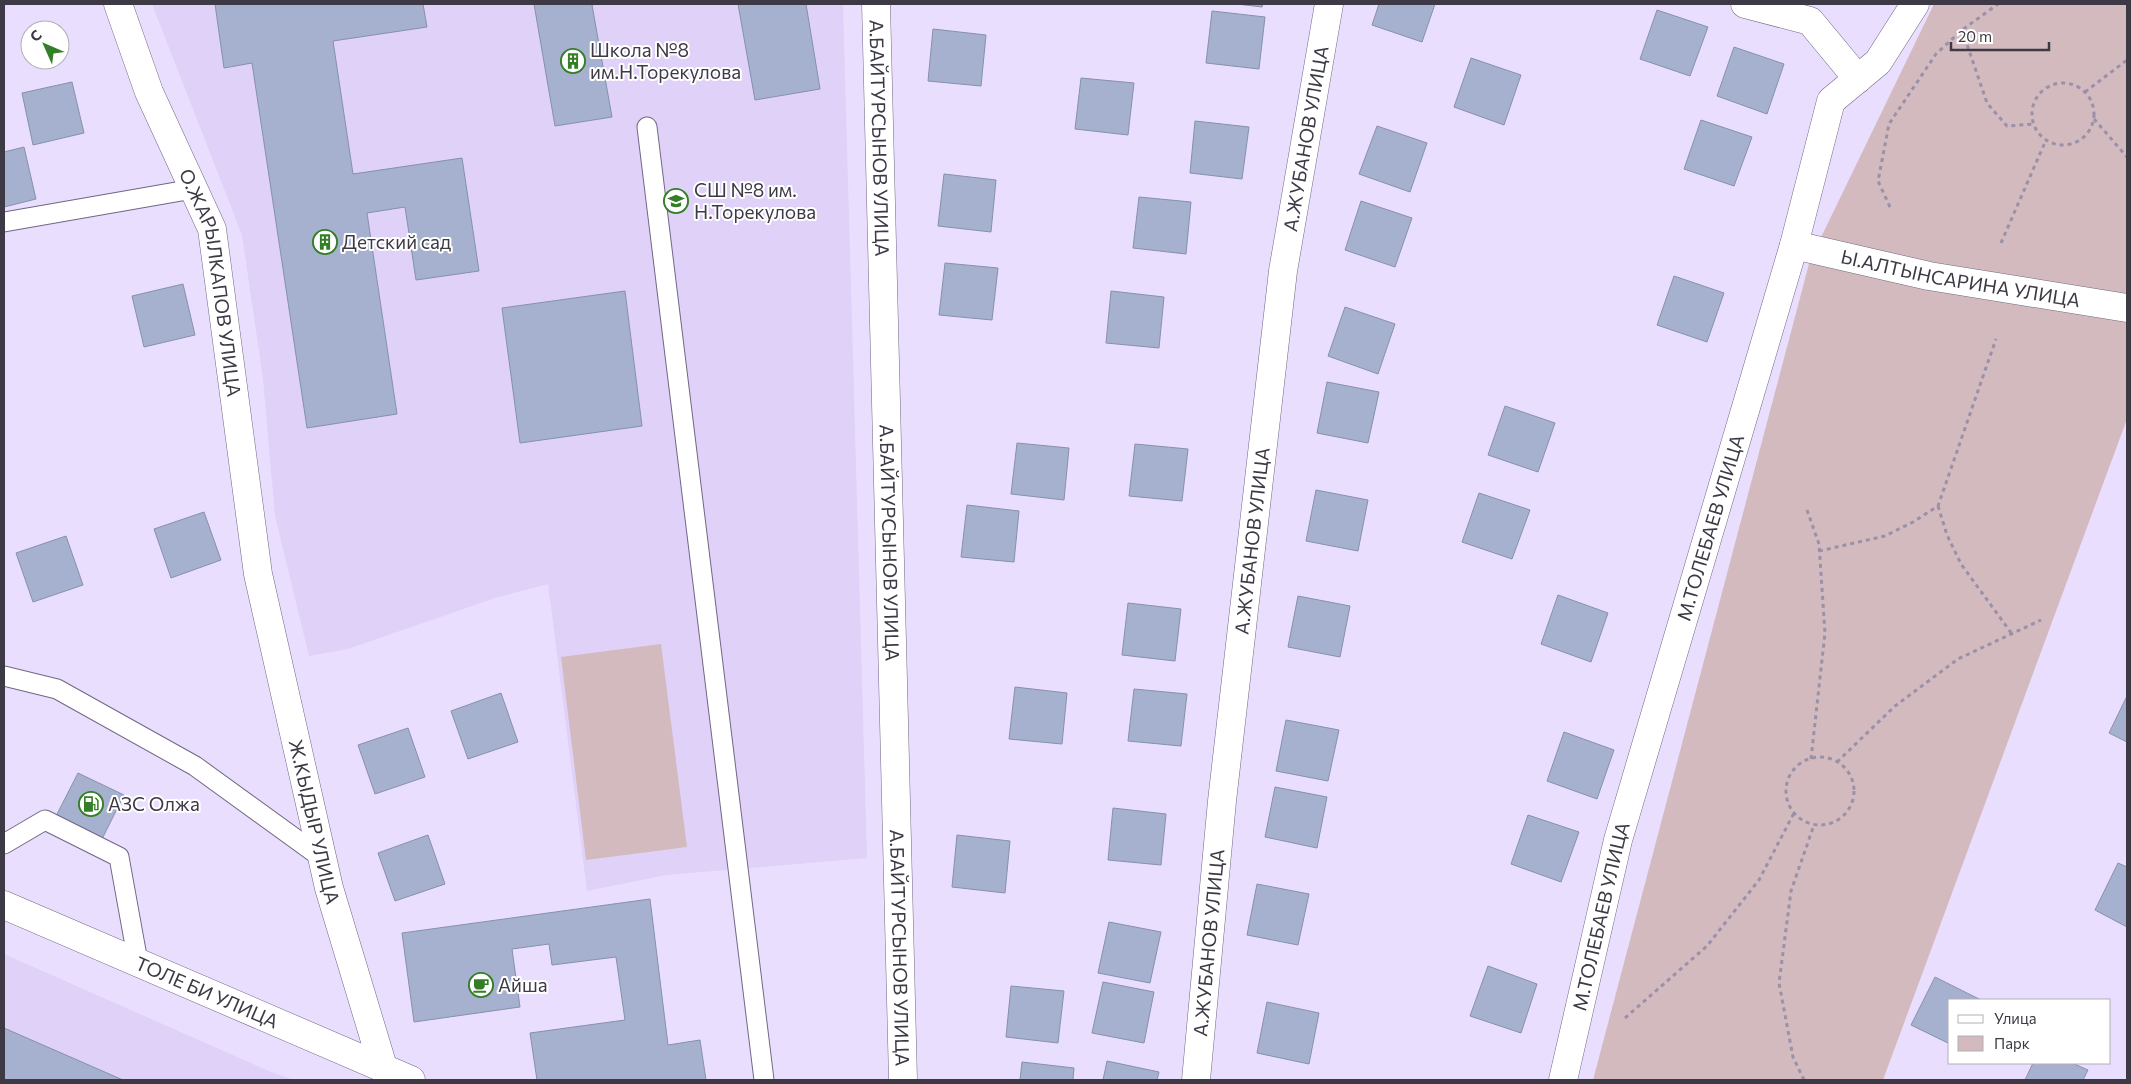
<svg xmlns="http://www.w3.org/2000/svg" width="2131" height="1084" font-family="Commissioner,sans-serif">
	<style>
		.built { fill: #dfd1f7 }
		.green { fill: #d3babe }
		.building { fill: #a6b1cf; stroke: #8690ad }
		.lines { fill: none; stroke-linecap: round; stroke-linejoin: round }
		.service-casing { stroke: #716783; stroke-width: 21 }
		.minor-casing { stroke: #716783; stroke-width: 29 }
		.tertiary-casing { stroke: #716783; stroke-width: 29 }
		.path { stroke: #9a91a8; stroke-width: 3; stroke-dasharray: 4 4; stroke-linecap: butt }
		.service { stroke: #fff; stroke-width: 19 }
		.minor { stroke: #fff; stroke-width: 28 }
		.tertiary { stroke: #fff; stroke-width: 28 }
		.labels { text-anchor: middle; stroke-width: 4; stroke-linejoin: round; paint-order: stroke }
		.poi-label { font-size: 19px; fill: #3d3945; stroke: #fff; text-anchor: start }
		.street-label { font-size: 19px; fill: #3d3945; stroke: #fff }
	</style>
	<rect width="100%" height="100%" fill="#eadefe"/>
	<!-- built -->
	<g class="built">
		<polygon points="152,4 843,4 867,858 666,875 587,891 548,584 495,598 348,649 309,656 275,516 263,379 242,235"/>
		<polygon points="4,954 271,1072 294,1080 4,1080"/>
	</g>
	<!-- green -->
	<g class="green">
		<polygon points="1934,4 2127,4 2127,419 1883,1080 1593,1080 1810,260"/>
		<polygon points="661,644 687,847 586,860 561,657"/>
	</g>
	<!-- building -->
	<g class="building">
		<polygon points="215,4 423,4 427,27 333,41 353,174 462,158 479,271 416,280 405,207 367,213 397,414 307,428 252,63 224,68"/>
		<polygon points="534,4 597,4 592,5 612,117 555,126"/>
		<polygon points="738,4 806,4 820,89 755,100"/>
		<polygon points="1237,4 1263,4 1262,7"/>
		<polygon points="1379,4 1435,4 1422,42 1372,25"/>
		<polygon points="1657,10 1708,27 1690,76 1640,59"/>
		<polygon points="1212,11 1265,17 1259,69 1206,63"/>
		<polygon points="933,29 986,35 981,86 928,81"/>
		<polygon points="1734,47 1784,64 1767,114 1717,96"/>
		<polygon points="1471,58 1521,75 1504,125 1454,107"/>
		<polygon points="1081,78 1134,83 1128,135 1075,129"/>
		<polygon points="72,82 84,133 33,145 22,93"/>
		<polygon points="1701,120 1752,137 1734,186 1684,169"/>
		<polygon points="1195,121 1249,127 1242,179 1190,173"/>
		<polygon points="1377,126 1427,143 1410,192 1359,174"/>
		<polygon points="24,147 36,199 4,207 4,152"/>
		<polygon points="944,174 996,180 991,232 938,226"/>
		<polygon points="1139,197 1191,202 1186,254 1133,248"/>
		<polygon points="1361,201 1412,218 1395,267 1345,250"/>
		<polygon points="945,263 998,268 992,320 939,315"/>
		<polygon points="1674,276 1724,293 1707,342 1657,325"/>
		<polygon points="183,284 195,335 144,347 132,296"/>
		<polygon points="625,291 642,426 520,443 502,308"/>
		<polygon points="1111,291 1164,297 1159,348 1106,343"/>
		<polygon points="1345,307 1395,324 1378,374 1328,356"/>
		<polygon points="1327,382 1379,392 1368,443 1317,433"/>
		<polygon points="1505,406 1555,423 1538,472 1488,455"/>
		<polygon points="1017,443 1069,448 1064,500 1011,494"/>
		<polygon points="1135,444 1188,449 1182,501 1129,496"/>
		<polygon points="1316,490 1368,500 1358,551 1306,541"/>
		<polygon points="1479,493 1530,510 1512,559 1462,542"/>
		<polygon points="967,505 1019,511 1014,562 961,557"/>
		<polygon points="204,512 221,560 171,578 154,529"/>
		<polygon points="66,536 83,585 33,602 16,553"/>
		<polygon points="1558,595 1608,613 1591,662 1541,644"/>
		<polygon points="1298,596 1350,606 1340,657 1288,647"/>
		<polygon points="1128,603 1181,609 1175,661 1122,655"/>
		<polygon points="1015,687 1067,693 1062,744 1009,739"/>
		<polygon points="1134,689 1187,694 1181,746 1128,741"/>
		<polygon points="501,693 518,742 468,759 451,711"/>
		<polygon points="2127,696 2127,742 2109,733"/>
		<polygon points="1286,720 1339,730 1328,781 1276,771"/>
		<polygon points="408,728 425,777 375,794 358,745"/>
		<polygon points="1564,732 1614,750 1597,799 1547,781"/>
		<polygon points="78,773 124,795 100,843 54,820"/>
		<polygon points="1275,787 1327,797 1317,848 1265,837"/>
		<polygon points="1113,808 1166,814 1161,865 1108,860"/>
		<polygon points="1528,815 1579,832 1561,882 1511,864"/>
		<polygon points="428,835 445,884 395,901 378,853"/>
		<polygon points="957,835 1010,841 1005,893 952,887"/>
		<polygon points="2118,863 2127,867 2127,927 2095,910"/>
		<polygon points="1257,884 1309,894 1298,945 1247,935"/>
		<polygon points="650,899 668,1045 700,1040 706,1080 537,1080 530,1033 625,1020 616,957 552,965 549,944 512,949 520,1007 414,1022 402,933"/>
		<polygon points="1109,922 1161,932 1150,983 1098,973"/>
		<polygon points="1488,966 1537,984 1521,1033 1470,1016"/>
		<polygon points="1935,977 1981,1000 1950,1000 1950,1044 1911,1025"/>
		<polygon points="1103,982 1154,992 1144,1043 1092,1033"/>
		<polygon points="1011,986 1064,991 1058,1043 1006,1037"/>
		<polygon points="1267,1002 1319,1013 1309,1064 1257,1053"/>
		<polygon points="4,1028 123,1080 4,1080"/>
		<polygon points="1107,1061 1159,1072 1157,1080 1103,1080"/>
		<polygon points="1022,1062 1074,1068 1073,1080 1020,1080"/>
		<polygon points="2033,1063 2072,1063 2088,1070 2083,1080 2025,1080"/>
	</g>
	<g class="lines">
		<defs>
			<g id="service">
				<polyline points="647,127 764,1080"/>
				<polyline points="4,222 193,189"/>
				<polyline points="4,676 57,689 195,766 322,858"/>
				<polyline points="4,844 45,820 119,857 138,962"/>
			</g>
			<g id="minor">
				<path id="s1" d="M118,4L149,92L212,229L258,574L329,888L383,1067"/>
				<path id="s2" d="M876,4L903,1080"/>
				<polyline points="1745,4 1810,21 1858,79"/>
				<path id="s3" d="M1794,245L1929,276L2127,308"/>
				<path id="s4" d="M1196,1080L1222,801L1283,271L1329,4"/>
				<path id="s5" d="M1563,1080L1618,840L1794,245L1831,101L1878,62L1915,4"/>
			</g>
			<g id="tertiary">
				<path id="s6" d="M4,905L411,1080"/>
			</g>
		</defs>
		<!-- service casing -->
		<use href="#service" class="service-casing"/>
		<!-- minor casing -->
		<use href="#minor" class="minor-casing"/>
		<!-- tertiary casing -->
		<use href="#tertiary" class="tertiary-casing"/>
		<!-- path -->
		<g class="path">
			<polyline points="1962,30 1987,103 2007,126 2034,124"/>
			<circle cx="2063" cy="114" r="31"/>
			<polyline points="2085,92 2127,60"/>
			<polyline points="2094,119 2127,157"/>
			<polyline points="1890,207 1878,181 1889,124 1936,54 1962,30 1998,4"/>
			<polyline points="2001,243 2046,140"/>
			<polyline points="1938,506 1947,535 1961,564 2012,634"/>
			<polyline points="1807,510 1819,544 1825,633 1811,759"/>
			<polyline points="1819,551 1885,536 1913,522 1938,506 1996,339"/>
			<circle cx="1820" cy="791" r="34"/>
			<polyline points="1837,762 1895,706 1958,659 2041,620"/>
			<polyline points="1625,1018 1707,946 1759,880 1794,813"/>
			<polyline points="1804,1080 1793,1057 1779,983 1791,891 1814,825"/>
		</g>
		<!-- service -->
		<use href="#service" class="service"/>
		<!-- minor -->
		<use href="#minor" class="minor"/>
		<!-- tertiary -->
		<use href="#tertiary" class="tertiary"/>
	</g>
	<!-- icons -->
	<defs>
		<symbol id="building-ring" viewBox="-11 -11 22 22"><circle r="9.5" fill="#fff" stroke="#337e26" stroke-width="1.5"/><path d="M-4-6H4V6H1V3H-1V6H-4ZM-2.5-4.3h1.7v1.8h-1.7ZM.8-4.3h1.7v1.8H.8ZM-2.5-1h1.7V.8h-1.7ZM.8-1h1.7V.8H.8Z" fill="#337e26"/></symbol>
		<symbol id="school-ring" viewBox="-11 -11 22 22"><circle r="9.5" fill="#fff" stroke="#337e26" stroke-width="1.5"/><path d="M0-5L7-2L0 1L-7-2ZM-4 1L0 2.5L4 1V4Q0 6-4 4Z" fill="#337e26"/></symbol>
		<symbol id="fuel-ring" viewBox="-11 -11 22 22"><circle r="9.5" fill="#fff" stroke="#337e26" stroke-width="1.5"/><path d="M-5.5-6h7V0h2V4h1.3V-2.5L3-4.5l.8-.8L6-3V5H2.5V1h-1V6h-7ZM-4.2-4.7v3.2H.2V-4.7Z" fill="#337e26"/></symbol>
		<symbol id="cafe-ring" viewBox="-11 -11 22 22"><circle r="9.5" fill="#fff" stroke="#337e26" stroke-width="1.5"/><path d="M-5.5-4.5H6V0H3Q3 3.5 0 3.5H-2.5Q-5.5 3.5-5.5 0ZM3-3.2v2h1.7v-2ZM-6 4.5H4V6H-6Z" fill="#337e26"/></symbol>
	</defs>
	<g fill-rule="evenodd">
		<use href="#building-ring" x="559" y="47" width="28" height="28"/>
		<use href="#school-ring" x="662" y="187" width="28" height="28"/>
		<use href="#building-ring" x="311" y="228" width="28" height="28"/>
		<use href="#fuel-ring" x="77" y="790" width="28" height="28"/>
		<use href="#cafe-ring" x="467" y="971" width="28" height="28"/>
	</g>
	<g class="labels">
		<!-- poi labels -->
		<g class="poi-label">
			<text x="590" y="57">Школа №8<tspan x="590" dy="22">им.Н.Торекулова</tspan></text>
			<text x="694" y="197">СШ №8 им.<tspan x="694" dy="22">Н.Торекулова</tspan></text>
			<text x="342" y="249">Детский сад</text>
			<text x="108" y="811">АЗС Олжа</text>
			<text x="498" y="992">Айша</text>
		</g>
		<!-- street labels -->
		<g class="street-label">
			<text dy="7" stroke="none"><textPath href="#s2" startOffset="134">А.БАЙТУРСЫНОВ УЛИЦА</textPath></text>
			<text dy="7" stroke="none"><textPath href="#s4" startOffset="948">А.ЖУБАНОВ УЛИЦА</textPath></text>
			<text dy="7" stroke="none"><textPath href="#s3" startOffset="170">Ы.АЛТЫНСАРИНА УЛИЦА</textPath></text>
			<text dy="7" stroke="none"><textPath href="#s1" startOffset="296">О.ЖАРЫЛКАПОВ УЛИЦА</textPath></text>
			<text dy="7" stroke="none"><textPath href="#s5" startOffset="572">М.ТОЛЕБАЕВ УЛИЦА</textPath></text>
			<text dy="7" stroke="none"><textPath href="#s4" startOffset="542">А.ЖУБАНОВ УЛИЦА</textPath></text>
			<text dy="7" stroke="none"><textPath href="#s2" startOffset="539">А.БАЙТУРСЫНОВ УЛИЦА</textPath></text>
			<text dy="7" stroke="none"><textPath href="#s1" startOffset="846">Ж.КЫДЫР УЛИЦА</textPath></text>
			<text dy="7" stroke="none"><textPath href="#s5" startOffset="168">М.ТОЛЕБАЕВ УЛИЦА</textPath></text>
			<text dy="7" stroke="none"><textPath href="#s4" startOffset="138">А.ЖУБАНОВ УЛИЦА</textPath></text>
			<text dy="7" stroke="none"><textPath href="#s2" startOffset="944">А.БАЙТУРСЫНОВ УЛИЦА</textPath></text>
			<text dy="7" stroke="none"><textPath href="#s6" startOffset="221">ТОЛЕ БИ УЛИЦА</textPath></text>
		</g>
	</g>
	<!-- border -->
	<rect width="2131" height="1084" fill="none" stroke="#3d3945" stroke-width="10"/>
	<!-- legend -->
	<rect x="1948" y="999" width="162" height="65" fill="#ffffff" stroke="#b1b0b5"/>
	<rect x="1958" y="1015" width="25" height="8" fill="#ffffff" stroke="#b1b0b5"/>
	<text x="1994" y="1024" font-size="15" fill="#3d3945">Улица</text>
	<rect x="1958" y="1036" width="25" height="15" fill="#d3babe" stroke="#b1b0b5"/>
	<text x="1994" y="1049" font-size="15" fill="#3d3945">Парк</text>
	<!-- north arrow -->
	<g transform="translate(45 45) rotate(315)"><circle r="24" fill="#ffffff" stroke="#b1b0b5"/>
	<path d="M0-4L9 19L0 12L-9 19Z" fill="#337e26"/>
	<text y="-8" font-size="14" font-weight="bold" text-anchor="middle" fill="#3d3945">С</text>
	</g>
	<!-- scale -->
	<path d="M1951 42v8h98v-8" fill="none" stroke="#3d3945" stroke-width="2.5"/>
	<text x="1958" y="42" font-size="15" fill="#3d3945" stroke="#ffffff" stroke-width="4" paint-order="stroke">20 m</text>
</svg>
